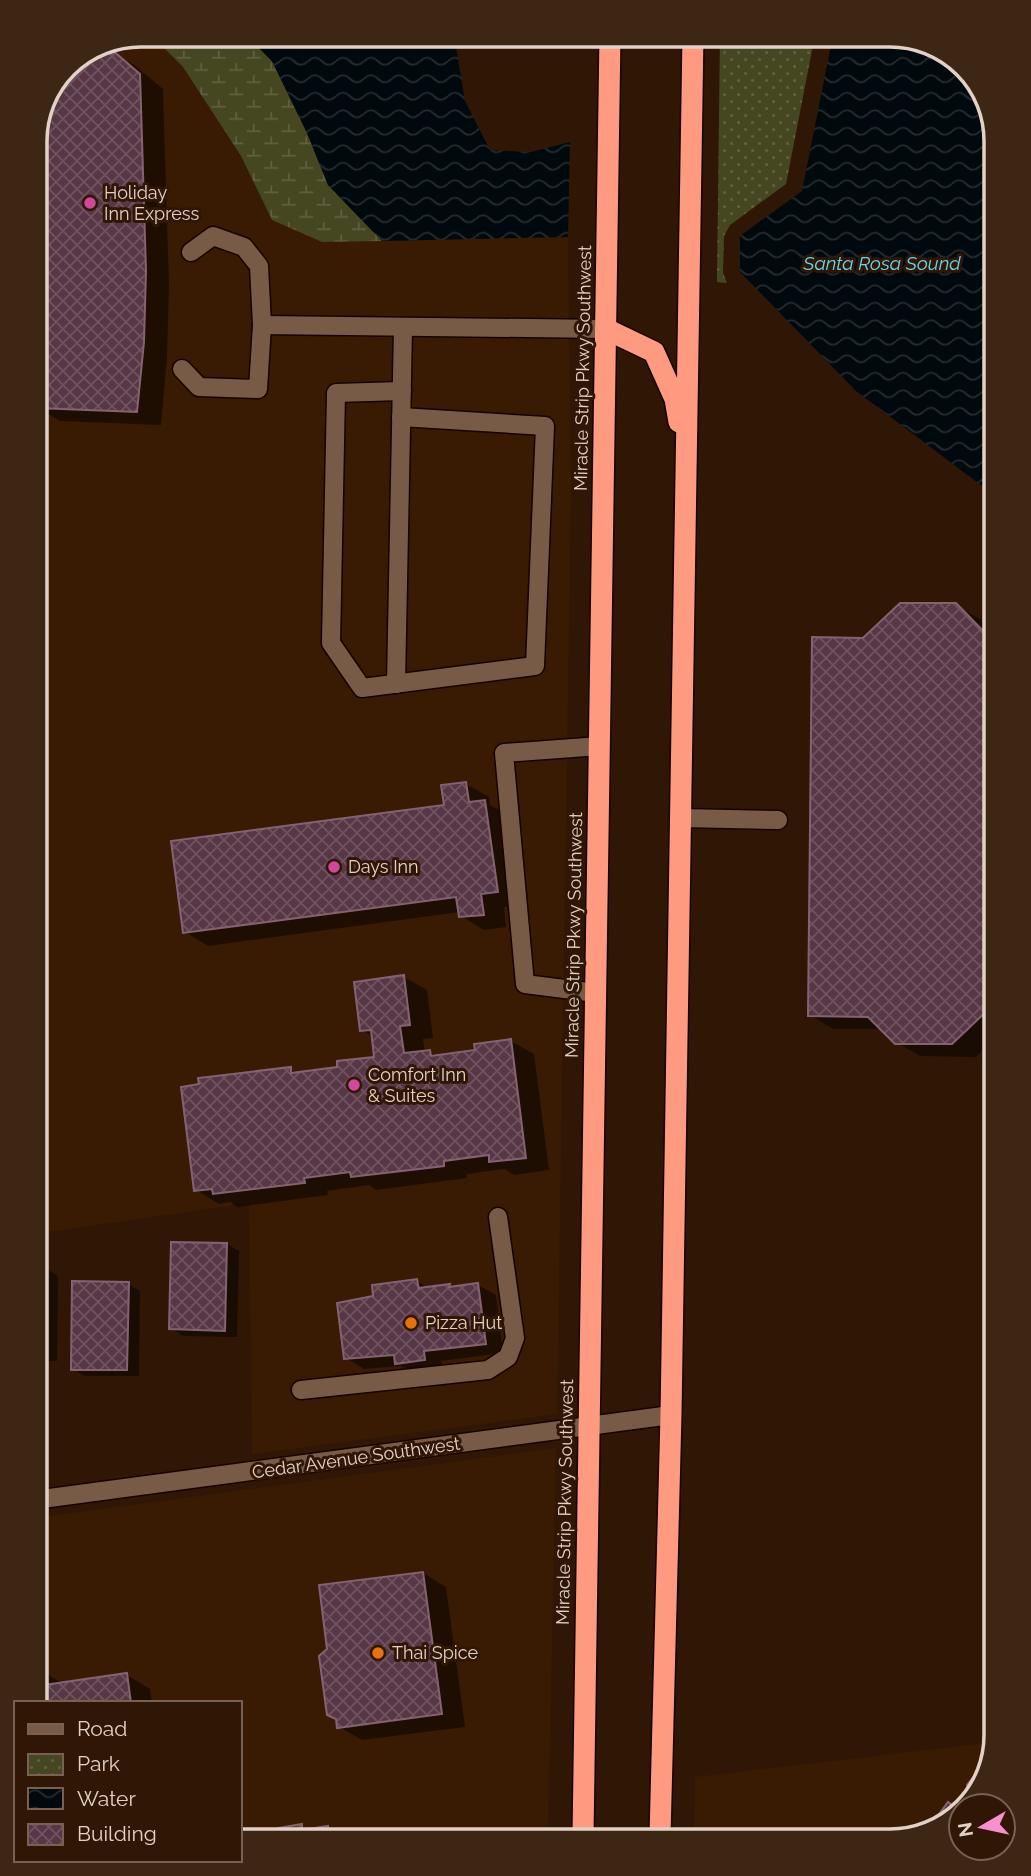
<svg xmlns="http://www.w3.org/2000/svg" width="1031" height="1876" font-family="Raleway,sans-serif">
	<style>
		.built { fill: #391b03 }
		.wetland { fill: url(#wetland-marsh) }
		.park { fill: url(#park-dots) }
		.water { fill: url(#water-waves) }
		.shadow { fill: #0007 }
		.building { fill: url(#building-cross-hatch); stroke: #846272; stroke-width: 2 }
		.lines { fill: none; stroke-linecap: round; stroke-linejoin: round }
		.minor-casing { stroke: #160300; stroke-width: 21 }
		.highway-casing { stroke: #160300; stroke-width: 24 }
		.minor { stroke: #785b46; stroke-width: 18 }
		.highway { stroke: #fe9a7f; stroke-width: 21 }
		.hotel-dot { fill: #d1479c; stroke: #301705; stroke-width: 2.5 }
		.food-dot { fill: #e8710a; stroke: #301705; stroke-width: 2.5 }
		.labels { text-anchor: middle; stroke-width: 6; stroke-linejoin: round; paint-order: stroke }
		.poi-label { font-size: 18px; fill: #e3d1c6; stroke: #301705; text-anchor: start }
		.street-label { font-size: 18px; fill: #e3d1c6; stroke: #301705 }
		.water-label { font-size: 19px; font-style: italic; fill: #67d6f1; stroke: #301705 }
		.rim { fill: none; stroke: #e3d1c6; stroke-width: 3.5 }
	</style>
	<defs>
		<pattern id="wetland-marsh" width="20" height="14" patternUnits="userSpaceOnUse" patternTransform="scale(1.75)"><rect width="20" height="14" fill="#454721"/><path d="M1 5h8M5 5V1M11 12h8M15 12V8" fill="none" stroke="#606040"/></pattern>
		<pattern id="park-dots" width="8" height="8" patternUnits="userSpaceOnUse" patternTransform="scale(1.75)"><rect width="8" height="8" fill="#454721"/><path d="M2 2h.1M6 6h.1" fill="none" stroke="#606040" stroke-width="1.8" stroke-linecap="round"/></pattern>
		<pattern id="water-waves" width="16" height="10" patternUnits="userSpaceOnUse" patternTransform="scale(1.75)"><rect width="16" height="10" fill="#00090e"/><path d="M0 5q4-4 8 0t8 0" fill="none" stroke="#252c30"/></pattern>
		<pattern id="building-cross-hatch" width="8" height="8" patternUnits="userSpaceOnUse" patternTransform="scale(1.75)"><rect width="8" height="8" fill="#573746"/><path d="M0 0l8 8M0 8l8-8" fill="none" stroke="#6f535f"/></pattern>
	</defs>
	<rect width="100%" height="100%" fill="#301705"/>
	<!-- built -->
	<g class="built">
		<polygon points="141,35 151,35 183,67 241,156 272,220 322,242 568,237 571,491 557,1414 252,1454 249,1203 41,1233 35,134 66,66"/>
		<polygon points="556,1448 548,1837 240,1840 240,1703 43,1703 42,1517"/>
		<polygon points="996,1742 978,1794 931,1833 694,1835 695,1777"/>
	</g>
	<!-- wetland -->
	<polygon class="wetland" points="151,35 263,35 258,47 272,61 307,133 328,185 382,241 322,242 272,220 241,156 183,67"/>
	<!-- park -->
	<polygon class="park" points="720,35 815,35 786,184 730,225 724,236 723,273 727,283 717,282"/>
	<!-- water -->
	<g class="water">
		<polygon points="263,35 454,35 465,101 490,150 531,152 570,142 568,237 382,241 328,185 307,133 272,61 258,47"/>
		<polygon points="833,35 897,35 949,53 988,100 990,492 856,391 740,272 740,236 802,191"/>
	</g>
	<!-- shadow -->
	<g class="shadow">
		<polygon points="103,51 110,51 134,65 163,89 169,285 167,357 161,425 60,421 37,407 35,134 66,66"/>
		<polygon points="955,605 980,619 990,630 992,1041 976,1057 920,1056 896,1042 883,1029 833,1029 810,1015 864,640"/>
		<polygon points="466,784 489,797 490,805 509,815 521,905 504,907 506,927 484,930 461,916 460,912 208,946 185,932 446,807"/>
		<polygon points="404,977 427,990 433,1038 423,1039 425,1053 429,1052 438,1057 477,1052 511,1041 534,1054 549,1170 514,1175 504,1169 467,1174 467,1178 376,1190 369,1185 327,1191 328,1195 238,1207 230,1202 219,1204 196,1190 290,1069 299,1074 339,1069 376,1059 374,1037 362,1030"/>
		<polygon points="227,1244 239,1251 237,1337 183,1336 171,1328"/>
		<polygon points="41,1268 46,1269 58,1276 57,1361 41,1361"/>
		<polygon points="417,1281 430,1289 478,1285 496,1295 503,1353 441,1361 443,1370 415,1373 401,1366 364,1369 346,1358 375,1298"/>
		<polygon points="128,1284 140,1291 139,1376 85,1376 72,1369"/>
		<polygon points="423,1573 446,1587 465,1727 362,1740 339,1727"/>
		<polygon points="43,1672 64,1684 127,1675 150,1689 152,1703 43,1703"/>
		<polygon points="301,1826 309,1831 327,1828 346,1839 259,1840"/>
	</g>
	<!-- building -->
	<g class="building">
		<polygon points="107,49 111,49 140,74 146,271 144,342 137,412 37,408 35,134 66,66"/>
		<polygon points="900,603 956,603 990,638 992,1006 952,1044 895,1044 868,1017 808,1016 812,637 863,638"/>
		<polygon points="466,782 469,802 485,800 498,892 481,894 484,915 459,917 456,897 183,933 171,841 444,805 441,785"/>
		<polygon points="404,975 410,1025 400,1026 404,1053 430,1050 431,1056 475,1050 474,1044 511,1039 526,1158 489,1162 489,1155 444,1161 444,1166 351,1177 350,1172 304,1178 305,1183 213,1194 212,1189 194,1191 181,1087 199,1084 198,1078 291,1067 291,1073 337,1067 337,1061 374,1057 371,1030 360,1031 354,982"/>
		<polygon points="171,1242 227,1243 225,1331 169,1329"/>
		<polygon points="41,1267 46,1267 45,1355 41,1355"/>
		<polygon points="417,1279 419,1290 419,1288 450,1284 449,1287 478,1283 486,1344 424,1351 425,1360 395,1364 394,1355 344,1359 337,1303 373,1296 372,1285"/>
		<polygon points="72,1281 129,1282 127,1370 71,1370"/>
		<polygon points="423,1572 442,1714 337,1728 336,1719 327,1715 319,1656 327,1649 319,1585"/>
		<polygon points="127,1673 131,1703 43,1703 43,1674 44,1685"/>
		<polygon points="986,1761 989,1763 978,1794 943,1823 937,1817 948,1802 955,1807 969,1787 967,1785"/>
		<polygon points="302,1824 302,1830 328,1826 329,1839 257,1840 257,1836 278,1833 278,1828"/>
	</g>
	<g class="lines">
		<defs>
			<g id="minor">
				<polyline points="262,325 606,329"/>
				<polyline points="182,369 199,387 258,389 262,325 259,266 244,247 213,236 191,252"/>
				<polyline points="401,417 545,426 535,666 362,688 331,643 336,393 402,391"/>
				<polyline points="396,684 403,327"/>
				<polyline points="681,818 778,820"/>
				<polyline points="596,993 525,984 504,753 600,746"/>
				<polyline points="301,1390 488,1370 508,1357 515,1338 498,1217"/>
				<polyline points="42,1499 671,1415"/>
			</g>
			<g id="highway">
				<polyline points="606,329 654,352 675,399 679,422"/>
				<polyline points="583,1836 610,35"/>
				<polyline points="660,1836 671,1415 693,35"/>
			</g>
		</defs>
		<!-- minor casing -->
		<use href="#minor" class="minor-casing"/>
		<!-- highway casing -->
		<use href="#highway" class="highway-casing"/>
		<!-- minor -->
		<use href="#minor" class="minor"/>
		<!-- highway -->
		<use href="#highway" class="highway"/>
	</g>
	<!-- markers -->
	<g class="hotel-dot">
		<circle cx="90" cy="203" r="7"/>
		<circle cx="334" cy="867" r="7"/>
		<circle cx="354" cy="1085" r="7"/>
	</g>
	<g class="food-dot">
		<circle cx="411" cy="1323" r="7"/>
		<circle cx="378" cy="1653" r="7"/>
	</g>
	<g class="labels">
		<!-- poi labels -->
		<g class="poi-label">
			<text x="104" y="199">Holiday<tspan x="104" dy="21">Inn Express</tspan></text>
			<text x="348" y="873">Days Inn</text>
			<text x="368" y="1081">Comfort Inn<tspan x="368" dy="21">&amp; Suites</tspan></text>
			<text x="425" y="1329">Pizza Hut</text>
			<text x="392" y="1659">Thai Spice</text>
		</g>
		<!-- street labels -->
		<g class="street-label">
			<text transform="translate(583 368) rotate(-89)" y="6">Miracle Strip Pkwy Southwest</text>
			<text transform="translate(574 935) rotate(-89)" y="6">Miracle Strip Pkwy Southwest</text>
			<text transform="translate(356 1458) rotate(-8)" y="6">Cedar Avenue Southwest</text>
			<text transform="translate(565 1502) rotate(-89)" y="6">Miracle Strip Pkwy Southwest</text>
		</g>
		<!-- water labels -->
		<g class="water-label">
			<text x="882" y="270">Santa Rosa Sound</text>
		</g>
	</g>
	<!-- crop -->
	<path d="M0 0H1031V1876H0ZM141 47H890A94 94 0 0 1 984 141V1735A94 94 0 0 1 890 1829H141A94 94 0 0 1 47 1735V141A94 94 0 0 1 141 47Z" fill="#3e2614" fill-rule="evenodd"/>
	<path class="rim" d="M141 47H890A94 94 0 0 1 984 141V1735A94 94 0 0 1 890 1829H141A94 94 0 0 1 47 1735V141A94 94 0 0 1 141 47Z"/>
	<!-- legend -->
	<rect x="14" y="1701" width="228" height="161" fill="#301705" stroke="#786152" stroke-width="2"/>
	<rect x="28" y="1724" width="35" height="10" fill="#785b46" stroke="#786152" stroke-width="2"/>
	<text x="77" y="1736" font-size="21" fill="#e3d1c6">Road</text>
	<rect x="28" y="1754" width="35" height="21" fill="url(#park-dots)" stroke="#786152" stroke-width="2"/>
	<text x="77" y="1771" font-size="21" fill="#e3d1c6">Park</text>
	<rect x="28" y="1788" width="35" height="21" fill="url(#water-waves)" stroke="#786152" stroke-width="2"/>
	<text x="77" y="1806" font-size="21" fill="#e3d1c6">Water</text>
	<rect x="28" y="1824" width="35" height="21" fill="url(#building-cross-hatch)" stroke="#786152" stroke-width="2"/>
	<text x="77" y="1841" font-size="21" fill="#e3d1c6">Building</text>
	<!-- north arrow -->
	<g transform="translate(982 1827) rotate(261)"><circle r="33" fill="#301705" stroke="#786152" stroke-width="2"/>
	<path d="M0-5L12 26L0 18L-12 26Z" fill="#f790ce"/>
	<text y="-10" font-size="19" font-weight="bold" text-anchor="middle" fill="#e3d1c6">N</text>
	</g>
</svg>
